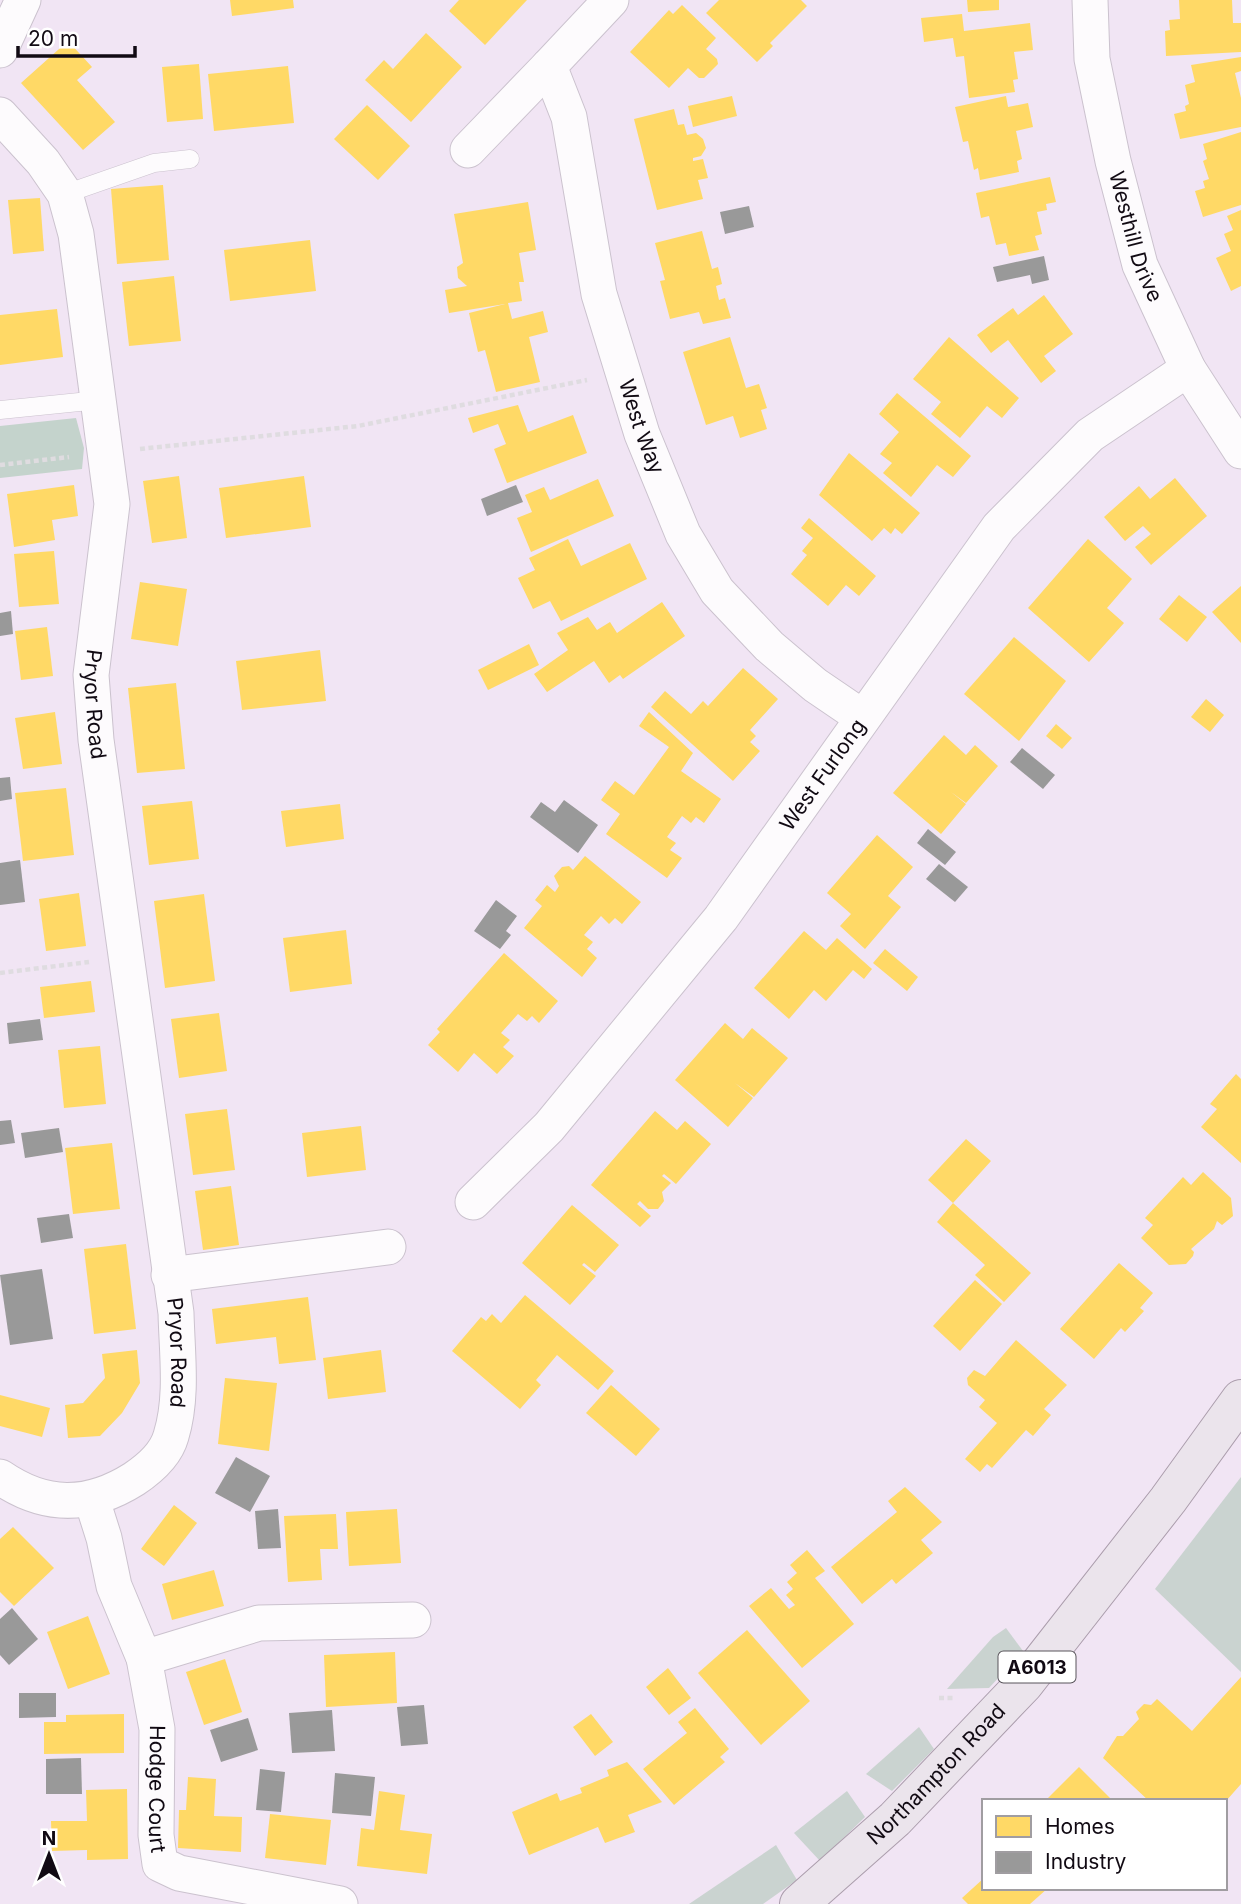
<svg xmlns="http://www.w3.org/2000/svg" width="1241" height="1904" font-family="Inter,sans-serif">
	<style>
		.green { fill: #cad3d0 }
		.forest { fill: #c4d3cc }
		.homes { fill: #ffd966 }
		.industry { fill: #999 }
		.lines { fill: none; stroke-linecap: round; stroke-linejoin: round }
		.lane-casing { stroke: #cbc2ce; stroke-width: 19 }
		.street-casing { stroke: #cbc2ce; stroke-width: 37 }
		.primary-casing { stroke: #ab9dac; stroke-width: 40 }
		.path { stroke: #dfdce0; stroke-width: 4.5; stroke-dasharray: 5 3.5; stroke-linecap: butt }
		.lane { stroke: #fdfbfd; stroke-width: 18 }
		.street { stroke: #fdfbfd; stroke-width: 35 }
		.primary { stroke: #ebe4ec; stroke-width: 38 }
		.labels { text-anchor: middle; stroke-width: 7; stroke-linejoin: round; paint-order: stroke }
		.shield { fill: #fff; stroke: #58545a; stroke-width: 2 }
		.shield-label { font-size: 19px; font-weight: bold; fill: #110a13 }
		.street-label { font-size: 21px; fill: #110a13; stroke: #fff }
	</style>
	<rect width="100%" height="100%" fill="#f1e5f4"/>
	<!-- green -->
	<g class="green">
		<polygon points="1241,1477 1241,1672 1155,1589"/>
		<polygon points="1006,1628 1023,1651 989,1688 947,1689 993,1637"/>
		<polygon points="919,1727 934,1749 892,1791 866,1774"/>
		<polygon points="847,1791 865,1817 820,1861 794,1833"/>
		<polygon points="776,1845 797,1880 763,1904 689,1904"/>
	</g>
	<!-- forest -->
	<polygon class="forest" points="76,418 84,448 82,469 0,478 0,426"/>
	<!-- homes -->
	<g class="homes">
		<polygon points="230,0 293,0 294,8 232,16"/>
		<polygon points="459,0 527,0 485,45 449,11"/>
		<polygon points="719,0 801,0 807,6 770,43 773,46 757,62 706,13"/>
		<polygon points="967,0 999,0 999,10 968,12"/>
		<polygon points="1179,0 1232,0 1233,23 1241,23 1241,52 1166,56 1165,31 1170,30 1169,20 1180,19"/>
		<polygon points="682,5 716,38 706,49 717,59 718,64 704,78 699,78 688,68 669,88 630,52 669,10 673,14"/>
		<polygon points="962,14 964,31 1030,23 1033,50 1014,52 1018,79 1013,80 1015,92 969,98 964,56 956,57 953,38 924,42 921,18"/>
		<polygon points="426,33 462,67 411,122 365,80 384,60 393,69"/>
		<polygon points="68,41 92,67 77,80 115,122 83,150 21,83"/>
		<polygon points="1241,57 1241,71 1235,73 1241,98 1241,127 1180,139 1174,114 1186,111 1185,106 1189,104 1185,85 1195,82 1191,65"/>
		<polygon points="199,64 203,119 167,122 162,67"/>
		<polygon points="288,66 294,123 214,131 208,74"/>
		<polygon points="732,96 737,116 693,127 688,106"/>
		<polygon points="1006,96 1008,107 1028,103 1033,127 1016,131 1022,159 1017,161 1019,172 980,180 978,168 974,170 968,141 963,142 955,107"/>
		<polygon points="367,105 410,146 378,180 334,139"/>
		<polygon points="674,109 678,125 684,124 687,135 696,133 703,139 706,148 701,156 693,158 693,161 703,159 708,178 698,180 703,199 657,210 634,119"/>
		<polygon points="1241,132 1241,205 1203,217 1195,191 1205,188 1203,181 1209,179 1203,161 1207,159 1203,144"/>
		<polygon points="1050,177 1056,202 1046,204 1047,210 1037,212 1042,234 1035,236 1039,250 1009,256 1006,243 996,245 989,216 981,218 976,193"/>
		<polygon points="163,185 169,260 117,264 111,189"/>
		<polygon points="40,198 44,251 13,254 8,200"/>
		<polygon points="528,202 536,250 519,253 524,282 519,282 522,301 508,303 512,319 543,311 548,332 529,337 540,382 496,392 485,350 478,352 469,313 505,304 449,313 445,290 467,286 458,278 457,267 463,263 454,214"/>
		<polygon points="1241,210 1241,286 1231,291 1216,258 1231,251 1224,234 1233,230 1227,216"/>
		<polygon points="702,231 712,269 718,267 722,284 716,286 719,300 725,298 731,318 703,324 699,312 670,319 660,281 665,280 655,243"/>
		<polygon points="310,240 316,291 230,301 224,250"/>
		<polygon points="174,276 181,341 129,346 122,282"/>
		<polygon points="1044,295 1073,334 1044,356 1056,371 1041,383 1008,340 991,353 977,335 1013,308 1018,315"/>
		<polygon points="57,309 63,357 0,365 0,315"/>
		<polygon points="730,337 746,388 759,384 767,408 761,410 767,429 740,438 733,416 706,425 683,352"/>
		<polygon points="949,337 1019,398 1002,418 987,406 960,438 931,414 941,402 913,379"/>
		<polygon points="897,393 971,456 953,477 937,465 911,497 883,473 892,463 880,454 899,432 879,414"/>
		<polygon points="518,405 528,432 573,415 587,453 507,483 494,449 506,444 498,424 473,433 468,418"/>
		<polygon points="849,453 920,513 902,534 895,528 891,534 884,528 872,541 819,495"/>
		<polygon points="179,476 187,538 152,543 143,481"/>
		<polygon points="304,476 311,527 226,538 219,488"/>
		<polygon points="1175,478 1207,516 1151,565 1135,547 1151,534 1143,526 1125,541 1104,517 1139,486 1150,499"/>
		<polygon points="598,479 614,516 531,552 517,518 532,512 525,495 544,487 550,500"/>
		<polygon points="74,485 78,516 52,520 55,540 14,547 7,494"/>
		<polygon points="809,518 876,576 859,596 846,585 828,606 791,574 807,555 802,551 813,538 801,528"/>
		<polygon points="568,539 581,566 630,543 647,579 561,621 550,601 533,609 518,578 535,570 529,558"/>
		<polygon points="1088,539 1132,579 1107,608 1124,623 1089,662 1028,608"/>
		<polygon points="54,551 59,604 19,607 14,554"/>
		<polygon points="140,582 187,589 178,646 131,639"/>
		<polygon points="1241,586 1241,643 1212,612"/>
		<polygon points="1179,595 1207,617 1187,642 1159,619"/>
		<polygon points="662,602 685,636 623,679 620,675 609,683 594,661 547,692 534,674 568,650 557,633 588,617 597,630 610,622 617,633"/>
		<polygon points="47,627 53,676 21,680 15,631"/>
		<polygon points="1014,637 1066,681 1019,741 964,694"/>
		<polygon points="529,644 539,665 488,690 478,670"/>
		<polygon points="320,650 326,701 242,710 236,661"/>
		<polygon points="743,668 778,699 750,730 756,736 750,742 760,751 733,781 651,707 665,691 691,714 703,701 708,706"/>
		<polygon points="176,683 185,769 137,773 128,688"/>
		<polygon points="1206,699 1224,715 1210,732 1191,717"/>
		<polygon points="55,712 62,764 23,769 15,718"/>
		<polygon points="649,712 693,753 681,771 721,799 704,823 696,817 691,823 682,816 667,837 676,843 670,850 682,858 667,878 606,834 620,814 601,800 615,781 634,795 669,747 639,726"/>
		<polygon points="1056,724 1072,738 1062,749 1046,736"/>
		<polygon points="944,735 966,755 975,745 998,766 966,803 951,792 966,804 941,834 893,793"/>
		<polygon points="66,788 74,855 23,861 15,793"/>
		<polygon points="192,801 199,859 149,865 142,806"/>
		<polygon points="340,804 344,839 286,847 281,811"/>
		<polygon points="877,835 913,867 888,896 901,907 865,949 840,926 851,914 827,893"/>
		<polygon points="585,856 641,902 622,924 615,918 609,924 601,916 584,935 593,942 587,949 597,958 582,977 524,928 542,906 535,900 547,885 555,892 559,886 554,876 562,867 569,866 573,870"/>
		<polygon points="79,893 86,946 46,951 39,899"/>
		<polygon points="204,894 215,981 165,988 154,901"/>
		<polygon points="346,930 352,984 290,992 283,938"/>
		<polygon points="804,931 826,950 837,938 872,969 864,979 853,970 826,1001 814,990 789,1019 754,988"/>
		<polygon points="885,949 918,977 907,991 873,963"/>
		<polygon points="504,953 558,1001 539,1023 532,1016 527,1021 518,1014 501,1033 510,1040 503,1047 514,1056 497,1074 474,1053 458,1072 428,1045 440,1032 437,1029"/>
		<polygon points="91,981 95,1012 44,1018 40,987"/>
		<polygon points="219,1013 227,1071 179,1078 171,1019"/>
		<polygon points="725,1023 743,1039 752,1028 788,1058 754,1097 735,1083 753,1098 728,1127 675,1080"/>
		<polygon points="100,1046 106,1104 64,1108 58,1050"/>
		<polygon points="1236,1074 1241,1079 1241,1163 1201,1127 1217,1109 1210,1104"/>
		<polygon points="227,1109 235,1170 193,1175 185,1114"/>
		<polygon points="655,1111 677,1130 685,1121 711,1144 676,1184 664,1174 662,1176 671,1183 662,1192 664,1201 658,1209 648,1209 640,1201 637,1204 651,1216 640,1227 591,1185"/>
		<polygon points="361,1126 366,1170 307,1177 302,1133"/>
		<polygon points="966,1139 991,1161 953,1203 1031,1273 1004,1302 975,1275 985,1265 937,1222 953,1203 928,1180"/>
		<polygon points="112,1143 120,1209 73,1214 65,1148"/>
		<polygon points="1203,1172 1231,1198 1233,1216 1222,1225 1217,1221 1214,1229 1191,1249 1194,1252 1193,1256 1186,1264 1169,1265 1141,1238 1153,1225 1145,1218 1183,1177 1191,1185"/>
		<polygon points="231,1186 239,1245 203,1250 195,1191"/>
		<polygon points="572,1205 619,1245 595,1272 584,1263 582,1265 596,1276 570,1305 522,1263"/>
		<polygon points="126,1244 136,1329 94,1334 84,1249"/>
		<polygon points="1119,1263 1153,1293 1140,1308 1144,1311 1125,1332 1121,1328 1094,1359 1060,1329"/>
		<polygon points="975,1280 1002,1304 960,1351 933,1326"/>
		<polygon points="525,1295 614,1371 598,1390 557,1355 536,1380 541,1385 520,1409 452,1351 481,1317 486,1321 492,1314 501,1323"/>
		<polygon points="308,1297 316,1360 279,1364 276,1337 216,1344 212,1309"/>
		<polygon points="1016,1340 1067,1385 1044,1409 1051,1415 1033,1436 1026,1430 992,1468 987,1464 980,1472 965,1459 997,1423 979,1407 985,1400 968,1385 967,1378 974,1370 985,1376"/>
		<polygon points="137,1350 140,1383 122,1413 100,1436 68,1438 65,1405 83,1403 105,1378 102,1354"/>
		<polygon points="381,1350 386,1392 328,1399 323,1358"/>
		<polygon points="225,1378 277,1383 269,1451 218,1444"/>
		<polygon points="611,1385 660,1429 636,1456 586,1413"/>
		<polygon points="0,1395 50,1408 42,1437 0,1426"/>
		<polygon points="905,1487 942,1522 921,1540 933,1553 896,1584 892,1579 862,1604 831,1567 897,1512 888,1501"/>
		<polygon points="174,1505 197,1523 164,1566 141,1549"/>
		<polygon points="397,1509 401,1563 349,1566 346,1512"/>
		<polygon points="336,1514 338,1549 320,1549 322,1580 288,1582 284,1516"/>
		<polygon points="13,1527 54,1568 14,1606 0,1592 0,1539"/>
		<polygon points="807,1550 825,1571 815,1578 854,1624 802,1668 749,1606 771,1588 789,1609 795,1605 786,1595 793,1589 787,1582 797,1573 790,1565"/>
		<polygon points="214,1570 224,1606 172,1620 162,1584"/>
		<polygon points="88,1616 110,1674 68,1689 47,1632"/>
		<polygon points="747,1630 810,1701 761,1745 698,1673"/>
		<polygon points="395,1652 397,1703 326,1707 324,1655"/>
		<polygon points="225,1659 242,1712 204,1725 186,1672"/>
		<polygon points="668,1668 691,1698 669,1715 646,1687"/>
		<polygon points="1241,1677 1241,1784 1226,1801 1149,1801 1103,1758 1117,1736 1123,1736 1139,1719 1136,1712 1144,1704 1151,1705 1157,1699 1192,1731"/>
		<polygon points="695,1708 729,1749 720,1757 725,1762 674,1805 643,1769 687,1733 678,1722"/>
		<polygon points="124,1714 124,1753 44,1754 44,1722 66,1722 66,1715"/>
		<polygon points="591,1714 613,1742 595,1756 573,1727"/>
		<polygon points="627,1762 662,1802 628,1815 635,1832 605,1843 598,1827 529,1855 512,1812 557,1793 560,1801 582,1793 580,1788 609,1776 607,1770"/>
		<polygon points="1079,1767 1113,1801 1045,1801"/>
		<polygon points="188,1777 216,1779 214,1816 242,1817 241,1852 178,1848 179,1810 186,1810"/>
		<polygon points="127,1789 128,1859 87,1860 87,1850 52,1851 51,1821 87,1821 86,1790"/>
		<polygon points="379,1791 405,1795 400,1830 432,1834 427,1874 357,1866 361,1828 374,1830"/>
		<polygon points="270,1814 331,1820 326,1865 265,1858"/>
		<polygon points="984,1878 984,1888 1048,1888 1030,1904 968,1904 962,1898"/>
	</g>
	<!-- industry -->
	<g class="industry">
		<polygon points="749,206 754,227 725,234 720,212"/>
		<polygon points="1044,256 1049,280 1032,284 1030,275 997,282 993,267"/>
		<polygon points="516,485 523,502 487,516 481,499"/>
		<polygon points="11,611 13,634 0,636 0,613"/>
		<polygon points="1022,748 1055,775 1043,789 1010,762"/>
		<polygon points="10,777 12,799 0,801 0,778"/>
		<polygon points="564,800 598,825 578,853 530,817 541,802 555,812"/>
		<polygon points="928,829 956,852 945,865 917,843"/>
		<polygon points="20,860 25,902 0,905 0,863"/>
		<polygon points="939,864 968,887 955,902 926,879"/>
		<polygon points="496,900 517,916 506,931 511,935 500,949 474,931"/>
		<polygon points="40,1019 43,1040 9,1044 7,1023"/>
		<polygon points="11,1120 15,1143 0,1145 0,1121"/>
		<polygon points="59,1128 63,1152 25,1158 21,1133"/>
		<polygon points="69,1214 73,1238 41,1243 37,1218"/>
		<polygon points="42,1269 53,1339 10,1345 0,1275"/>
		<polygon points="236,1457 270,1476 250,1512 215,1493"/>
		<polygon points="278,1509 281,1548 258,1549 255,1511"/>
		<polygon points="12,1608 38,1639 9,1665 0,1655 0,1619"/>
		<polygon points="19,1693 56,1693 56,1717 19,1718"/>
		<polygon points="424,1705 428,1744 401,1746 397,1707"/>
		<polygon points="332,1710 335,1751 292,1753 289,1713"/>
		<polygon points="248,1718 258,1750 221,1762 210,1730"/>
		<polygon points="81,1758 82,1794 46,1794 46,1759"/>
		<polygon points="260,1769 285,1772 281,1812 256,1810"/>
		<polygon points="335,1773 375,1777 371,1816 332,1813"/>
	</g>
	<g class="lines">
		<defs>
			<g id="lane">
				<polyline points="65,194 154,163 190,159"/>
				<polyline points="0,410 99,400"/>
			</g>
			<g id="street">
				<path id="s1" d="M611,0L549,66L569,117L599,294L642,434L683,534L717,591L769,646L815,685L862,717"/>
				<path id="s2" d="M1090,0L1092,59L1113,161L1140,265L1188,369L1241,451"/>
				<polyline points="0,50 23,0"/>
				<path id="s3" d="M0,115L43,162L65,194L76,234L112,504L91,675L96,740L176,1313C177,1354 183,1397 171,1436C166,1454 149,1469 134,1479C88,1508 45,1508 0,1477"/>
				<polyline points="468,150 549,66"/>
				<path id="s4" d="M473,1202L549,1127L721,918L999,527L1090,435L1188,369"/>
				<polyline points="169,1275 388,1247"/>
				<path id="s5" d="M92,1500L104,1538L114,1586L144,1658L157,1729L156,1835L160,1864L179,1873L340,1904"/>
				<polyline points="144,1658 259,1623 413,1620"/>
			</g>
			<g id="primary">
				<path id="s6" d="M799,1904L895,1819L1024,1684L1168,1500L1241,1399"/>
			</g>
		</defs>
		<!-- lane casing -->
		<use href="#lane" class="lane-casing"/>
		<!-- street casing -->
		<use href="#street" class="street-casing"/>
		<!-- primary casing -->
		<use href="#primary" class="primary-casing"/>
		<!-- path -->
		<g class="path">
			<polyline points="140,449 358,426 587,380"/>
			<polyline points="0,465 69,457"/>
			<polyline points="0,973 89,962"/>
			<polyline points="939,1698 955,1698"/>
		</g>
		<!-- lane -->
		<use href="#lane" class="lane"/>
		<!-- street -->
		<use href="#street" class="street"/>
		<!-- primary -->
		<use href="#primary" class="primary"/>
	</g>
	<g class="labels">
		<!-- shield labels -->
		<rect class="shield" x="998.5" y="1651.5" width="77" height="31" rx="5"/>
		<g class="shield-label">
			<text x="1037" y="1674">A6013</text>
		</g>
		<!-- street labels -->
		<g class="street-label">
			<text dy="7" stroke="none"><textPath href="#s2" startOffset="242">Westhill Drive</textPath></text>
			<text dy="7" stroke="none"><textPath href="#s1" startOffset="464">West Way</textPath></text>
			<text dy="7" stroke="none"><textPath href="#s3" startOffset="618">Pryor Road</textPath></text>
			<text dy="7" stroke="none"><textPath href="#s4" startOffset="553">West Furlong</textPath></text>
			<text dy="7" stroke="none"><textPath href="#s3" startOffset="1272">Pryor Road</textPath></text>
			<text dy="7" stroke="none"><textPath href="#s6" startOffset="189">Northampton Road</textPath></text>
			<text dy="7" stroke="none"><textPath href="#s5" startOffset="299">Hodge Court</textPath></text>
		</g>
	</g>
	<!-- legend -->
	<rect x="982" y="1799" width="245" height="91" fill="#ffffff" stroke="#a09da1" stroke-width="2"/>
	<rect x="996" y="1816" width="35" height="21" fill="#ffd966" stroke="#a09da1" stroke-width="2"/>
	<text x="1045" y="1834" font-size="21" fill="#110a13">Homes</text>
	<rect x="996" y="1852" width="35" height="21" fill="#999999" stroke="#a09da1" stroke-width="2"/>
	<text x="1045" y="1869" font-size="21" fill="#110a13">Industry</text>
	<!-- north arrow -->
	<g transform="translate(49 1855)" stroke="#ffffff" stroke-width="5" paint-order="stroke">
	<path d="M0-5L12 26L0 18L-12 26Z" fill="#110a13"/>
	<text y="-10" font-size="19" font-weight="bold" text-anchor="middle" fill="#110a13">N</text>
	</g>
	<!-- scale -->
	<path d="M18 46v10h117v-10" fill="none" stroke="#110a13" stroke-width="3.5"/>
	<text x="28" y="46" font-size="21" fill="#110a13" stroke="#ffffff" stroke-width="5" paint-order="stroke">20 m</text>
</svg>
